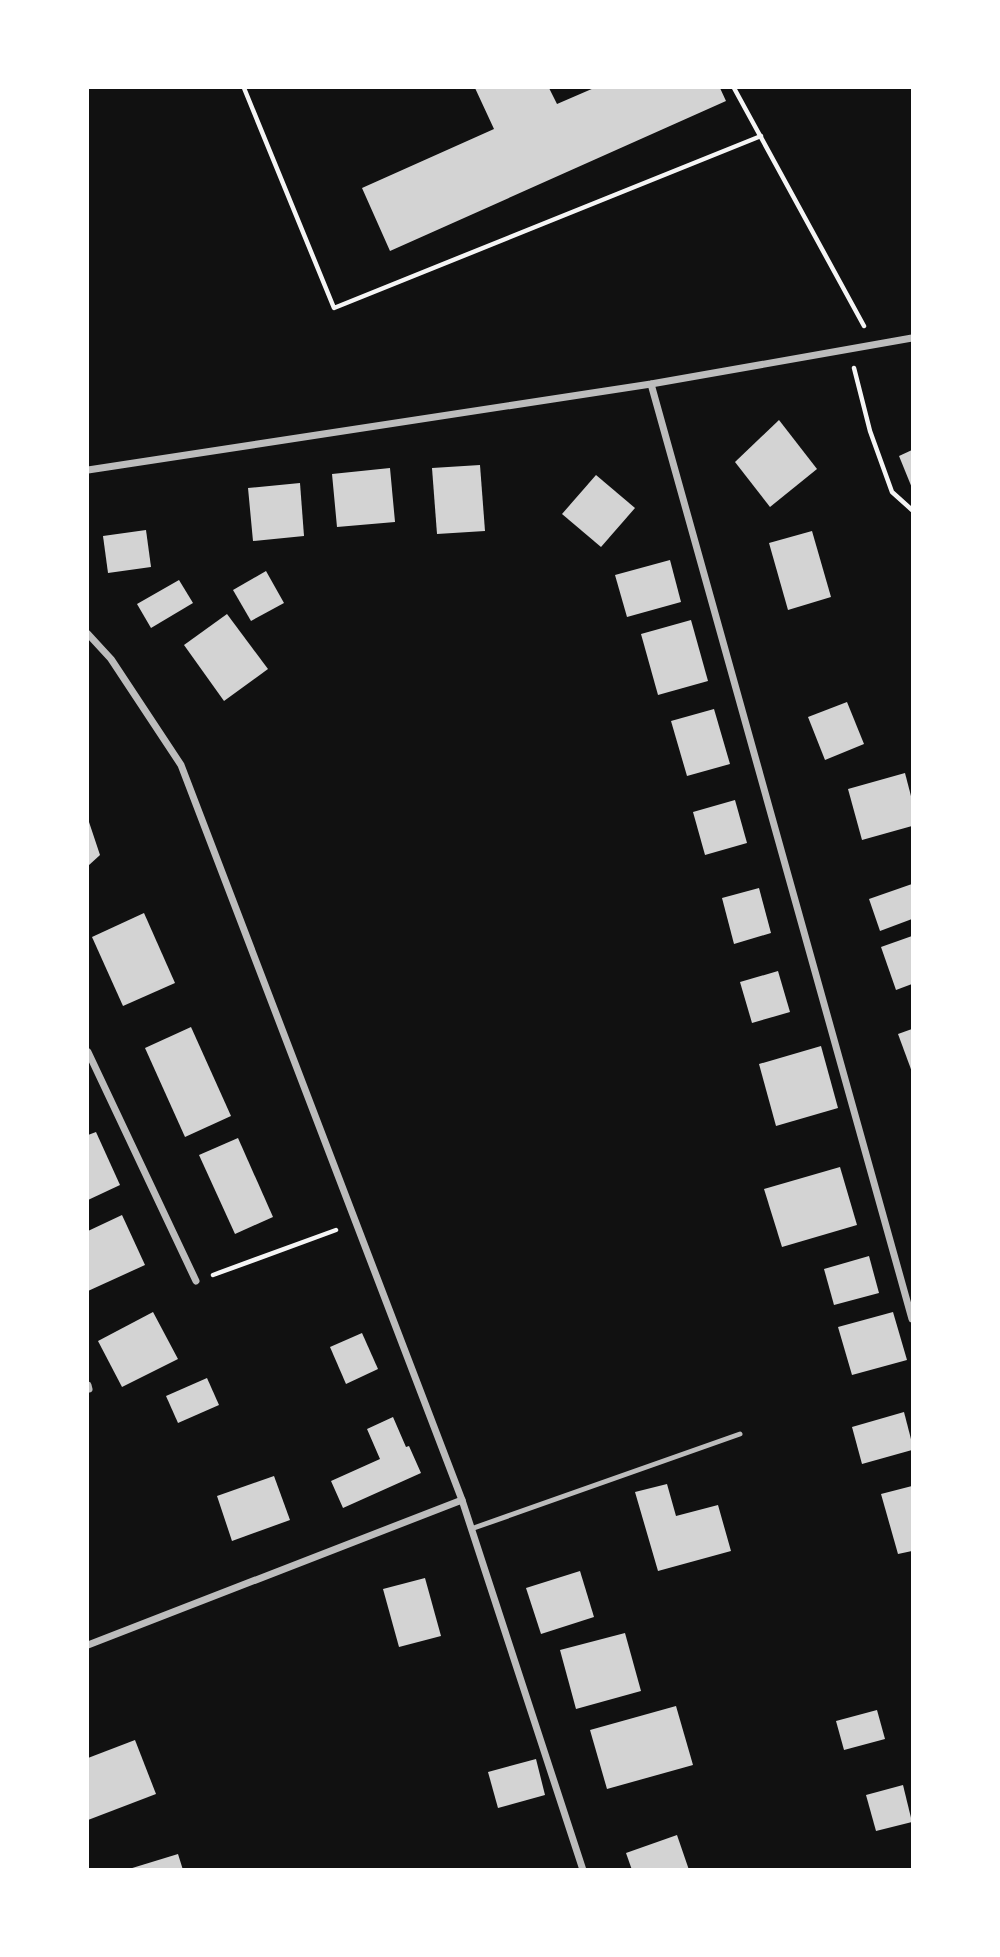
<svg xmlns="http://www.w3.org/2000/svg" width="1000" height="1957" font-family="'Noto Sans',sans-serif">
	<style>
		.building { fill: #d3d3d3 }
		.lines { fill: none; stroke-linecap: round; stroke-linejoin: round }
		.path { stroke: #f5f5f5; stroke-width: 4.5 }
		.service { stroke: #bcbcbc; stroke-width: 5 }
		.minor { stroke: #bcbcbc; stroke-width: 7 }
	</style>
	<rect width="100%" height="100%" fill="#111"/>
	<!-- building -->
	<g class="building">
		<polygon points="475,88 549,88 557,104 594,88 720,88 726,101 390,251 362,188 494,129"/>
		<polygon points="779,420 817,469 770,507 735,462"/>
		<polygon points="912,450 912,488 899,456"/>
		<polygon points="480,465 485,531 437,534 432,468"/>
		<polygon points="390,468 395,522 337,527 332,474"/>
		<polygon points="596,475 635,508 601,547 562,514"/>
		<polygon points="300,483 304,536 253,541 248,488"/>
		<polygon points="146,530 151,567 108,573 103,536"/>
		<polygon points="812,531 831,597 788,610 769,543"/>
		<polygon points="670,560 681,602 627,617 615,575"/>
		<polygon points="266,571 284,603 251,621 233,590"/>
		<polygon points="179,580 193,603 151,628 137,604"/>
		<polygon points="227,614 268,669 224,701 184,645"/>
		<polygon points="691,620 708,681 658,695 641,634"/>
		<polygon points="847,702 864,744 825,760 808,717"/>
		<polygon points="714,709 730,764 687,776 671,721"/>
		<polygon points="905,773 912,800 912,826 862,840 848,789"/>
		<polygon points="735,800 747,843 705,855 693,812"/>
		<polygon points="88,819 100,855 88,866"/>
		<polygon points="912,884 912,919 880,931 869,899"/>
		<polygon points="759,888 771,933 734,944 722,898"/>
		<polygon points="144,913 175,983 123,1006 92,937"/>
		<polygon points="912,936 912,984 896,990 881,947"/>
		<polygon points="778,971 790,1012 752,1023 740,982"/>
		<polygon points="191,1027 231,1116 185,1137 145,1048"/>
		<polygon points="912,1029 912,1072 898,1034"/>
		<polygon points="821,1046 838,1108 776,1126 759,1064"/>
		<polygon points="96,1132 120,1185 88,1200 88,1135"/>
		<polygon points="238,1138 273,1217 235,1234 199,1155"/>
		<polygon points="840,1167 857,1225 782,1247 764,1189"/>
		<polygon points="122,1215 145,1265 88,1291 88,1231"/>
		<polygon points="869,1256 879,1293 834,1305 824,1269"/>
		<polygon points="153,1312 178,1359 122,1387 98,1341"/>
		<polygon points="893,1312 907,1360 852,1375 838,1327"/>
		<polygon points="362,1333 378,1369 346,1384 330,1347"/>
		<polygon points="207,1378 219,1405 178,1423 166,1396"/>
		<polygon points="904,1412 912,1443 912,1450 862,1464 852,1427"/>
		<polygon points="393,1417 406,1447 409,1446 421,1473 343,1508 331,1481 380,1459 367,1429"/>
		<polygon points="274,1476 290,1520 232,1541 217,1496"/>
		<polygon points="667,1484 676,1516 718,1505 731,1551 658,1571 635,1492"/>
		<polygon points="912,1486 912,1551 898,1554 881,1494"/>
		<polygon points="580,1571 594,1617 541,1634 526,1588"/>
		<polygon points="425,1578 441,1636 399,1647 383,1589"/>
		<polygon points="625,1633 641,1691 576,1709 560,1650"/>
		<polygon points="676,1706 693,1765 607,1789 590,1730"/>
		<polygon points="877,1710 885,1739 844,1750 836,1721"/>
		<polygon points="135,1740 156,1794 88,1820 88,1758"/>
		<polygon points="536,1759 545,1795 498,1808 488,1772"/>
		<polygon points="903,1785 912,1822 876,1831 866,1795"/>
		<polygon points="677,1835 689,1870 632,1870 626,1853"/>
		<polygon points="178,1854 183,1870 129,1870 129,1869"/>
	</g>
	<g class="lines">
		<!-- path -->
		<g class="path">
			<polyline points="244,88 334,308 761,136"/>
			<polyline points="734,88 864,326"/>
			<polyline points="854,368 870,431 892,492 912,510"/>
			<polyline points="213,1275 336,1230"/>
		</g>
		<!-- service -->
		<polyline class="service" points="471,1529 740,1434"/>
		<!-- minor -->
		<g class="minor">
			<polyline points="651,384 912,1319"/>
			<polyline points="88,470 651,384 912,338"/>
			<polyline points="88,634 111,659 181,765 462,1500"/>
			<polyline points="88,1052 196,1281"/>
			<polyline points="88,1385 89,1389"/>
			<polyline points="88,1645 462,1500 583,1870"/>
		</g>
	</g>
	<!-- border -->
	<rect width="1000" height="1957" fill="none" stroke="#ffffff" stroke-width="178"/>
</svg>
